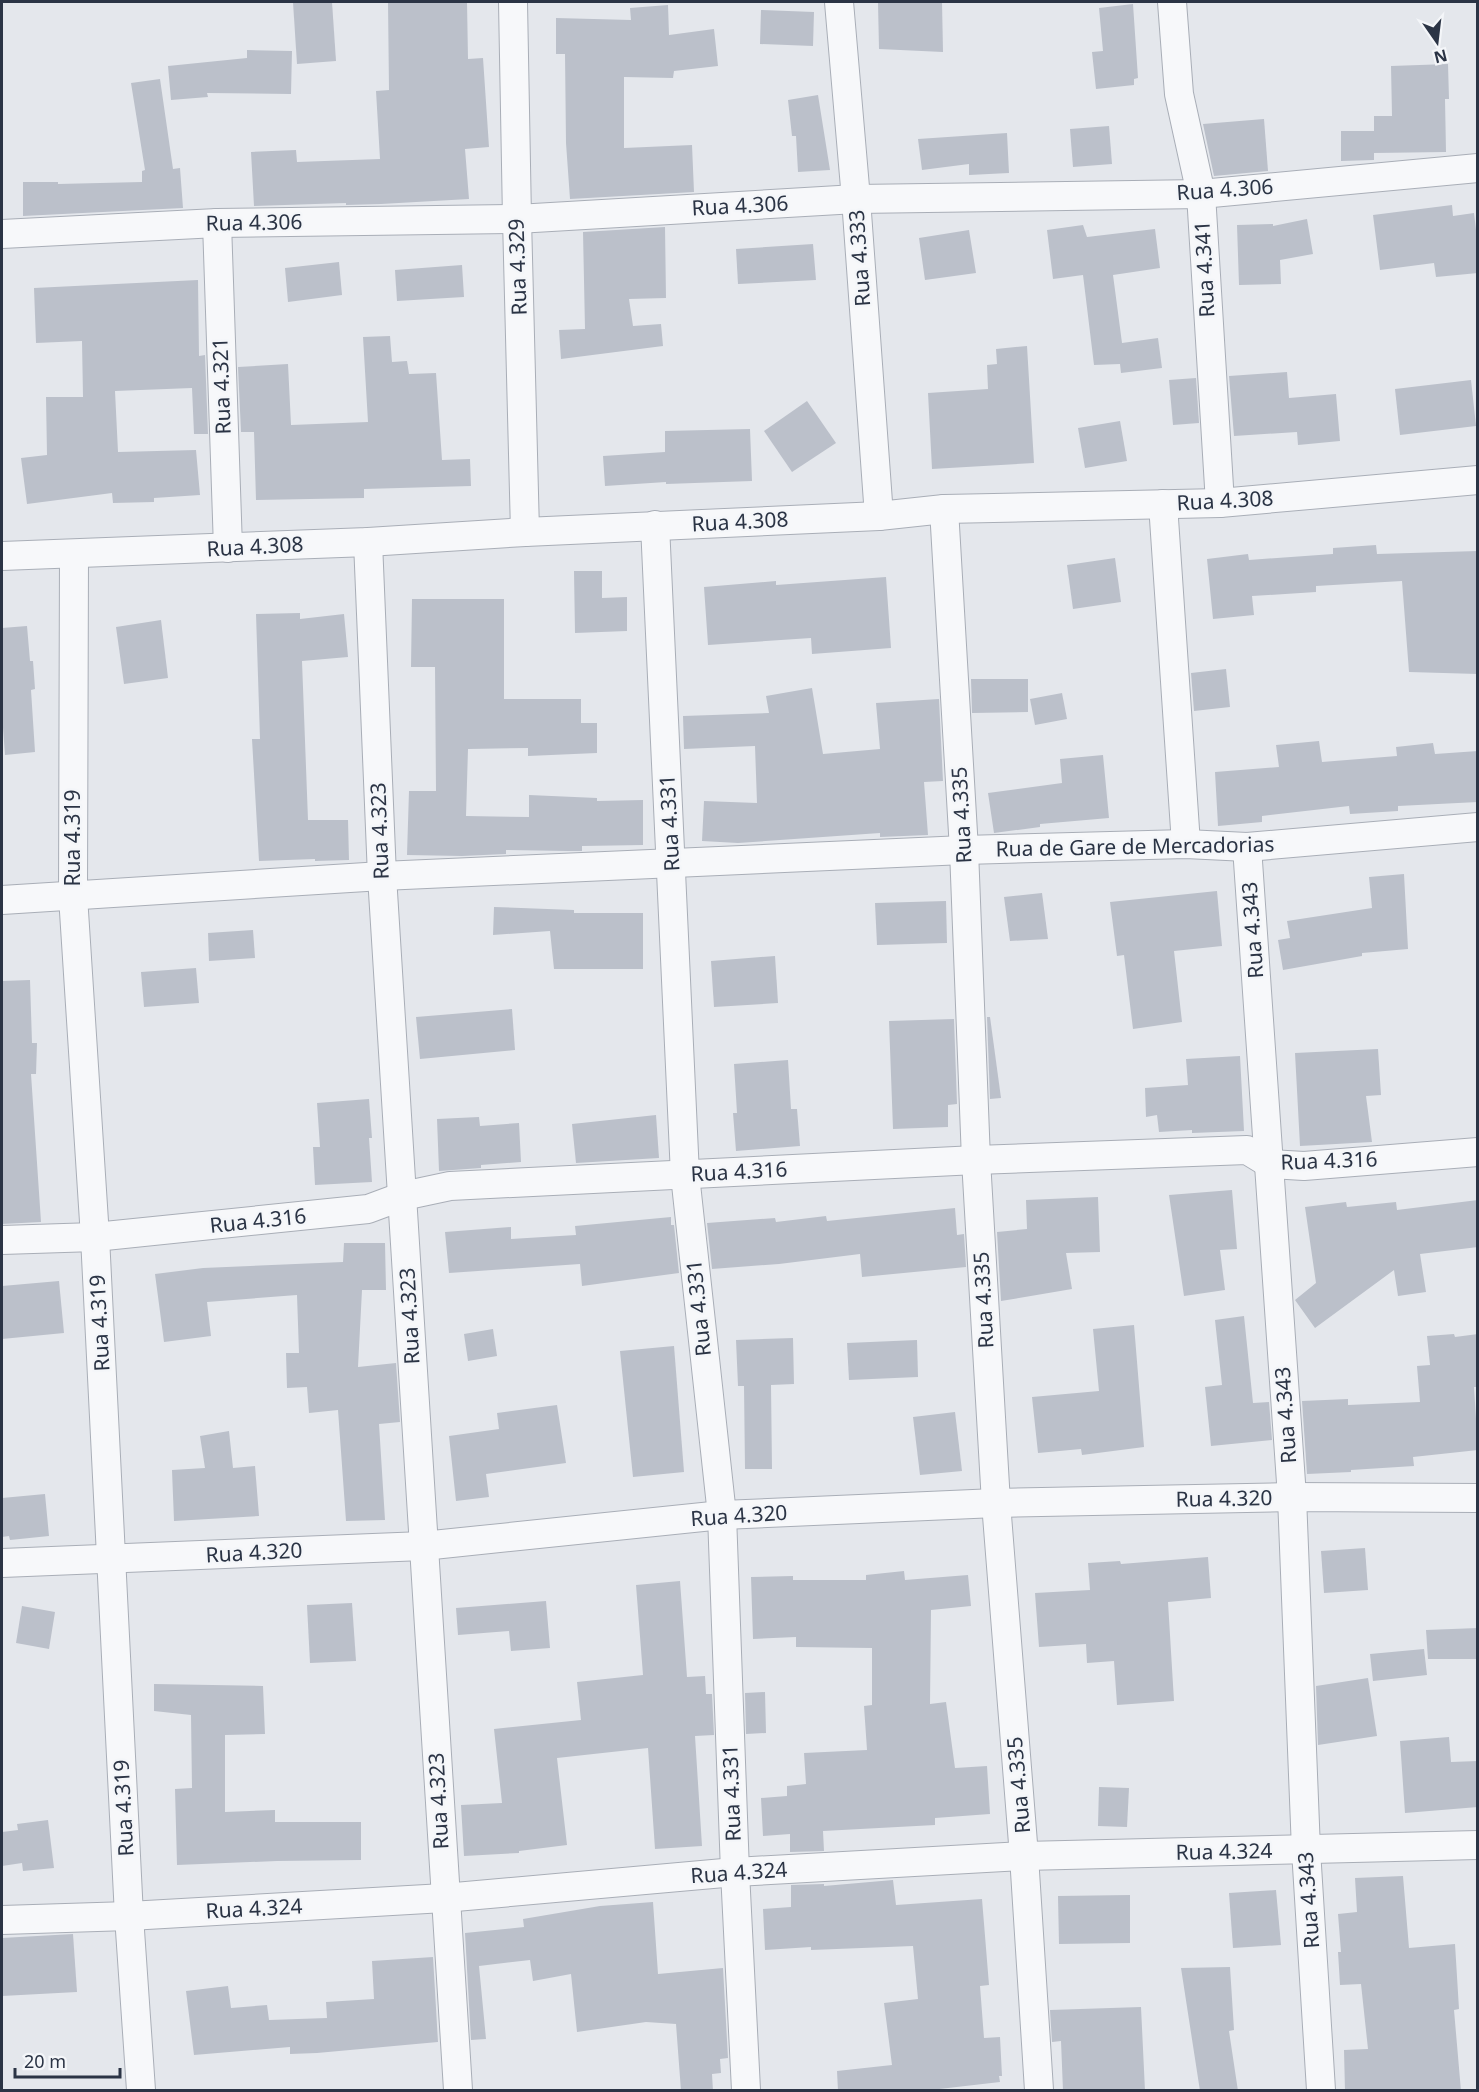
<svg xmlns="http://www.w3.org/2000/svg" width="1479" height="2092" font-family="'Noto Sans',sans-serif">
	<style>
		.building { fill: #bbc0ca }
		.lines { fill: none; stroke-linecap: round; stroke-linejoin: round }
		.street-casing { stroke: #a9aeb7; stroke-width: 30 }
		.street { stroke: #f7f8fa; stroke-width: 28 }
		.labels { text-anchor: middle; stroke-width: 5; stroke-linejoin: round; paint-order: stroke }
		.street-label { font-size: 21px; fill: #2b3445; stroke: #f4f6f9 }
	</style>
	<rect width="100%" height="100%" fill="#e4e7ec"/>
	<!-- building -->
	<g class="building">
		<polygon points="293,2 332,2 336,61 297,64"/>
		<polygon points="388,2 467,2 468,59 483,58 489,147 465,149 469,199 381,204 346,205 346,203 254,206 251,152 296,150 297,162 380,159 376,91 389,90"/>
		<polygon points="878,2 942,2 943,52 879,49"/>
		<polygon points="1133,4 1138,78 1134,79 1134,85 1096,89 1092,52 1103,51 1099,8"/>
		<polygon points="668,5 669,35 714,29 718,66 674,71 673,78 624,77 624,148 692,145 694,192 570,199 566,143 565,54 556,54 556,18 631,20 630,8"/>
		<polygon points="761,10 814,12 813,46 760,44"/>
		<polygon points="247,50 292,51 291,94 207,93 208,97 171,100 168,66 247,58"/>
		<polygon points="1448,64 1449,99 1445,99 1446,152 1374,153 1374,140 1374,160 1341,161 1341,131 1374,131 1374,116 1392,116 1391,66"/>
		<polygon points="160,79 173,169 180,168 183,208 23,216 23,182 58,182 58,184 142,182 142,171 145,170 131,83"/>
		<polygon points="818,95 830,170 798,172 796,136 792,136 788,100"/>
		<polygon points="1264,119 1268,171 1214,176 1203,124"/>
		<polygon points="1109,126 1112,164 1073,167 1070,129"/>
		<polygon points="1007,133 1009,173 969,175 969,164 922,170 918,139"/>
		<polygon points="1452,205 1453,216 1474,213 1478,247 1478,273 1436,277 1434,263 1380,270 1373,215"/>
		<polygon points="1307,219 1313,254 1280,260 1281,284 1239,285 1237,225 1273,224 1273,226"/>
		<polygon points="1083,225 1087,237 1155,229 1160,268 1113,275 1122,343 1158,338 1162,368 1121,373 1120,364 1094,365 1083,275 1053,279 1047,230"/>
		<polygon points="665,227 666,298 629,299 633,326 661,324 663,346 561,359 559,330 585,329 583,232"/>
		<polygon points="969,230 976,273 925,280 919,238"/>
		<polygon points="813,244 816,280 738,284 736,249"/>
		<polygon points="339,262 342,295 288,302 285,268"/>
		<polygon points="462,265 464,297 397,301 395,270"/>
		<polygon points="198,280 199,356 205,355 208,434 194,434 192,388 115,391 118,452 196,450 200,495 154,498 154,502 113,503 112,493 27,504 21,458 47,455 46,397 83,397 82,341 36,343 34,288"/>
		<polygon points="390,336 392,362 407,361 409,374 436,373 442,460 470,459 471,486 364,489 364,498 256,500 254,432 241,432 238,367 288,364 291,425 368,422 363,337"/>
		<polygon points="1027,346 1034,463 932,469 928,393 988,389 987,365 997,364 996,349"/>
		<polygon points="1287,372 1289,398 1336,394 1340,441 1298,445 1297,432 1234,436 1229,376"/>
		<polygon points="1196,378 1199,423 1173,425 1169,380"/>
		<polygon points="1471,380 1476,426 1400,435 1395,389"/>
		<polygon points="807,401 836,443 792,472 764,431"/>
		<polygon points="1120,421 1127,461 1085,468 1078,428"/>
		<polygon points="750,429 752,481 666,484 666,482 605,486 603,456 665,452 665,431"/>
		<polygon points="1376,545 1377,554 1478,551 1478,674 1409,672 1402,581 1316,586 1316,592 1252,596 1254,615 1213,619 1207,559 1248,554 1249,560 1333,554 1333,548"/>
		<polygon points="1115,558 1121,602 1073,609 1067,565"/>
		<polygon points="574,571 602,571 602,598 627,597 627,631 575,633"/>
		<polygon points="886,577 891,648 812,654 811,638 708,645 704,587 776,581 776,585"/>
		<polygon points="412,599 504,599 504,699 581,699 581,723 597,723 597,753 528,756 528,748 468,749 466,816 529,817 529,795 597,798 597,801 643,800 643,845 582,846 582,851 568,851 506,850 506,854 462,856 407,855 409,791 436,791 435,667 411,667"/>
		<polygon points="300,613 300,619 344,614 348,657 302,661 308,820 348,820 349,860 315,861 315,859 259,861 252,739 260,739 256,614"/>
		<polygon points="161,620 168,678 124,684 116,627"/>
		<polygon points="27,626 30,661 33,661 35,689 31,690 35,752 5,755 2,714 2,628"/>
		<polygon points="1226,669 1230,707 1194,711 1191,673"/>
		<polygon points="971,679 1028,679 1028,712 972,713"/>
		<polygon points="812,688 823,754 880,749 876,703 939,699 943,781 924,782 928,835 880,837 880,833 738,843 702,841 704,801 757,803 755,746 684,749 683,716 769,713 766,696"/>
		<polygon points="1062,693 1067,719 1035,725 1030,699"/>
		<polygon points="1319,741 1322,762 1397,756 1396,747 1433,743 1435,754 1478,751 1478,802 1398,806 1398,811 1350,814 1349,806 1262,816 1262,822 1218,826 1215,772 1279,767 1276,745"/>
		<polygon points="1103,755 1109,818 1040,824 1040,827 994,833 988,793 1062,783 1060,759"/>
		<polygon points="1404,874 1408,949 1362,953 1362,956 1283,970 1278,940 1290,938 1287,921 1372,908 1369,877"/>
		<polygon points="1217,891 1222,946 1174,951 1182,1022 1133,1029 1124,955 1117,956 1110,902"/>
		<polygon points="1042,893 1048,939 1010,941 1004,897"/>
		<polygon points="946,901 947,943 877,945 875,903"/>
		<polygon points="494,907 574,910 574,913 643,913 643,969 554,969 550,931 493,935"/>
		<polygon points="253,930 255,958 209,961 208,933"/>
		<polygon points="775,956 778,1003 714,1007 711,961"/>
		<polygon points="196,968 199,1003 144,1007 141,972"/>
		<polygon points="30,980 32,1043 37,1043 36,1074 31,1074 41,1222 2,1224 2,981"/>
		<polygon points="512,1009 515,1050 420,1059 416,1017"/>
		<polygon points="987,1017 990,1017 1001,1098 990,1099"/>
		<polygon points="954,1019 957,1104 948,1105 948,1127 893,1129 889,1021"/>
		<polygon points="1378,1049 1381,1095 1366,1096 1372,1142 1300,1146 1295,1053"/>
		<polygon points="1240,1056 1244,1131 1192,1133 1192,1130 1159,1132 1157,1115 1146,1117 1145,1088 1188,1085 1186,1059"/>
		<polygon points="788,1060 791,1109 797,1109 800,1146 736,1151 733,1113 737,1113 734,1064"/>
		<polygon points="369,1099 372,1138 369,1138 372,1182 315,1185 313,1147 320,1147 317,1103"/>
		<polygon points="656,1115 659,1158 576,1163 572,1124"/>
		<polygon points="479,1117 480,1126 519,1123 521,1162 481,1165 481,1168 439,1171 437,1119"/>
		<polygon points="1232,1190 1237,1249 1220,1250 1225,1290 1184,1296 1169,1195"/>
		<polygon points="1098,1197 1100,1252 1066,1253 1072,1289 1001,1301 997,1232 1027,1229 1026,1200"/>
		<polygon points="1478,1200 1478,1247 1420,1254 1426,1292 1398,1296 1394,1270 1315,1328 1295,1300 1316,1283 1305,1207 1346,1202 1347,1207 1396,1202 1397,1210"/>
		<polygon points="955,1208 957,1235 964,1234 966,1267 862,1277 860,1254 779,1264 712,1269 707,1223 775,1218 776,1222 826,1216 827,1221"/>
		<polygon points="671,1217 671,1225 674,1225 679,1273 582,1286 580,1264 449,1273 445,1232 511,1227 511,1239 576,1235 575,1226"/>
		<polygon points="344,1243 385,1243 386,1290 362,1290 358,1367 396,1363 400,1422 379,1424 385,1520 346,1521 338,1410 309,1413 307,1387 287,1388 286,1353 299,1353 297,1295 207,1302 211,1336 164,1342 155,1274 203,1268 343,1262"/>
		<polygon points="59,1281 64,1333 2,1339 2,1286"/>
		<polygon points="1244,1316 1253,1403 1269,1402 1272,1440 1211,1446 1205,1387 1222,1385 1215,1320"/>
		<polygon points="1134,1325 1144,1447 1082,1455 1081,1449 1038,1453 1032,1397 1099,1391 1093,1329"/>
		<polygon points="493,1329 497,1356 468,1361 464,1334"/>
		<polygon points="1454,1334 1455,1337 1478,1334 1478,1387 1474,1387 1478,1450 1413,1457 1414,1466 1351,1470 1351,1472 1307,1474 1302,1401 1348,1399 1348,1405 1420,1402 1417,1366 1430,1365 1427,1336"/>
		<polygon points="793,1338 794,1384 771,1385 772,1469 745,1469 744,1386 738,1386 736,1340"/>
		<polygon points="917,1340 918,1377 849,1380 847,1343"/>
		<polygon points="674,1346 684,1472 633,1477 620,1351"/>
		<polygon points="557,1405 566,1463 486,1474 489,1497 456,1501 449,1436 499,1429 497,1413"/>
		<polygon points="955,1412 962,1471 920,1475 913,1417"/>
		<polygon points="229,1431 233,1468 255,1466 259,1516 174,1521 172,1470 205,1468 200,1436"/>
		<polygon points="45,1494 49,1536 10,1540 9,1536 2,1537 2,1498"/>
		<polygon points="1365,1548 1368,1590 1324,1593 1321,1551"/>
		<polygon points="1208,1557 1211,1598 1168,1602 1174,1701 1117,1705 1114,1661 1087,1663 1086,1644 1039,1647 1035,1593 1090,1590 1088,1563 1120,1561 1121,1564"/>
		<polygon points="904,1571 905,1580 968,1575 971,1606 931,1610 930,1704 946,1702 955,1768 987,1766 990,1814 935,1818 935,1825 823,1831 824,1851 790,1852 790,1834 763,1836 761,1798 787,1796 787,1786 806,1784 804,1753 867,1750 864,1706 872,1705 872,1648 796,1647 796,1637 753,1639 751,1577 793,1576 793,1580 866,1580 866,1575"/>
		<polygon points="680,1581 687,1677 705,1676 706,1694 712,1694 714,1735 695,1736 702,1846 655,1849 648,1748 557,1758 567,1845 519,1851 519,1853 464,1856 461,1805 502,1803 494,1729 581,1720 577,1682 643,1675 636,1585"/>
		<polygon points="546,1601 550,1648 511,1651 509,1631 458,1635 456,1608"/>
		<polygon points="352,1603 356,1661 310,1663 307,1605"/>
		<polygon points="22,1606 55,1612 49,1649 16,1643"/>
		<polygon points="1478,1628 1478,1659 1428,1659 1426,1630"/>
		<polygon points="1424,1649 1427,1675 1373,1681 1370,1654"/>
		<polygon points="1368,1678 1377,1736 1318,1745 1316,1686"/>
		<polygon points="154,1684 263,1686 265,1734 225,1735 225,1812 275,1810 275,1822 361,1822 361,1860 277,1861 177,1865 175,1789 192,1788 191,1715 154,1711"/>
		<polygon points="765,1692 766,1733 746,1734 745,1693"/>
		<polygon points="1449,1737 1451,1762 1478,1761 1478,1807 1405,1813 1400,1741"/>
		<polygon points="1099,1787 1129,1788 1127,1827 1098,1826"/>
		<polygon points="48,1820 54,1868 23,1871 22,1863 2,1866 2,1832 18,1830 17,1824"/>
		<polygon points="1403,1876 1409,1948 1455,1944 1459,2009 1454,2010 1461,2091 1345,2091 1344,2050 1368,2049 1361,1984 1340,1985 1338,1952 1341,1952 1338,1914 1357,1912 1355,1878"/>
		<polygon points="893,1880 896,1905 982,1899 989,1985 980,1986 984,2038 1000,2037 1002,2076 999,2076 1000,2082 922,2091 838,2091 837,2071 892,2065 884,2003 918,1999 913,1946 811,1950 811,1947 765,1950 763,1909 791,1907 791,1885 824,1884 824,1886"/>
		<polygon points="1276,1890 1281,1945 1233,1948 1229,1893"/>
		<polygon points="1130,1895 1130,1943 1059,1944 1058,1896"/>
		<polygon points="653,1902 658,1974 723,1968 728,2058 720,2059 721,2073 712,2074 713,2091 681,2091 676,2024 646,2022 577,2032 571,1974 533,1981 530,1960 479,1966 486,2039 471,2040 465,1933 524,1927 523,1919 600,1906"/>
		<polygon points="73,1934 77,1992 2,1996 2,1938"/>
		<polygon points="433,1957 438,2042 317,2053 290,2054 290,2047 194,2055 186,1991 228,1986 231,2008 267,2005 269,2020 327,2018 326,2002 374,1999 372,1961"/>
		<polygon points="1230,1967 1234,2030 1229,2031 1238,2091 1200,2091 1181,1968"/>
		<polygon points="1141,2007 1145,2091 1063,2091 1061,2041 1052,2042 1050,2010"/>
	</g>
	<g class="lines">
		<defs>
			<g id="street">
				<polyline points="513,2 517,219 525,532"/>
				<polyline points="839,2 856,199 879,516"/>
				<polyline points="1172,2 1179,94 1201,194 1220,503"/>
				<polyline points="217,223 228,548"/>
				<polyline points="2,234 217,223 517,219 856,199 1201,194 1478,168"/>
				<polyline points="1163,504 1186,844"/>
				<polyline points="944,509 964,850 976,1160 996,1503 1024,1856 1039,2090"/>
				<polyline points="655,525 685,1175 722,1515 735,1872 746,2090"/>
				<polyline points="368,542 382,876 458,2090"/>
				<polyline points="74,555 73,896 95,1237 129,1916 141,2090"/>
				<polyline points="2,556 368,542 525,532 879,516 944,509 1220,503 1478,480"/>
				<polyline points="1247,847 1292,1497 1306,1850 1321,2090"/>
				<polyline points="2,900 382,876 964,850 1186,844 1247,847 1478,827"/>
				<polyline points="2,1240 95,1237 368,1209 403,1196 450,1186 976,1160 1247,1150 1270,1164 1304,1166 1478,1152"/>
				<polyline points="2,1563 423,1546 722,1515 996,1503 1292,1497 1478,1498"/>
				<polyline points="2,1920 129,1916 444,1898 735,1872 1024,1856 1478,1845"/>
			</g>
		</defs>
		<!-- street casing -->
		<use href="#street" class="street-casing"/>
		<!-- street -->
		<use href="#street" class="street"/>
	</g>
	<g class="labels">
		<!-- street labels -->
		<g class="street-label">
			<text transform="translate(1225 190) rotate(-4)" y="7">Rua 4.306</text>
			<text transform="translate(740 206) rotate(-3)" y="7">Rua 4.306</text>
			<text transform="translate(254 223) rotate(-1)" y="7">Rua 4.306</text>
			<text transform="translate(860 258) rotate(-94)" y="7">Rua 4.333</text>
			<text transform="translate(518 267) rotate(-92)" y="7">Rua 4.329</text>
			<text transform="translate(1205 269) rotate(-93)" y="7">Rua 4.341</text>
			<text transform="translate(222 386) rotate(-92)" y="7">Rua 4.321</text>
			<text transform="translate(1225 501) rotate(-3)" y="7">Rua 4.308</text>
			<text transform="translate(740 522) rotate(-3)" y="7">Rua 4.308</text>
			<text transform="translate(255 547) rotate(-3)" y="7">Rua 4.308</text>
			<text transform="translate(962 815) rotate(-93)" y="7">Rua 4.335</text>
			<text transform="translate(670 823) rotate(-93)" y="7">Rua 4.331</text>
			<text transform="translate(380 831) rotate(-92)" y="7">Rua 4.323</text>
			<text transform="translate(73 838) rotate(-90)" y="7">Rua 4.319</text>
			<text transform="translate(1135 847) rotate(-1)" y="7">Rua de Gare de Mercadorias</text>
			<text transform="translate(1253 930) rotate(-94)" y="7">Rua 4.343</text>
			<text transform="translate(1329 1161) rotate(-2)" y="7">Rua 4.316</text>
			<text transform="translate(739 1172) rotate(-3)" y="7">Rua 4.316</text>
			<text transform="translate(258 1221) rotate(-6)" y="7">Rua 4.316</text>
			<text transform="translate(984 1300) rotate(-93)" y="7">Rua 4.335</text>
			<text transform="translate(699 1308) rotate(-96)" y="7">Rua 4.331</text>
			<text transform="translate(410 1316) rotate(-93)" y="7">Rua 4.323</text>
			<text transform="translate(100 1323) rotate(-93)" y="7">Rua 4.319</text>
			<text transform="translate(1286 1415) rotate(-94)" y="7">Rua 4.343</text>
			<text transform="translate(1224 1499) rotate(-1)" y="7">Rua 4.320</text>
			<text transform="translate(739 1516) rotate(-4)" y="7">Rua 4.320</text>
			<text transform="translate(254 1553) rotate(-3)" y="7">Rua 4.320</text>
			<text transform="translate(1019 1785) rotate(-95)" y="7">Rua 4.335</text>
			<text transform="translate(732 1793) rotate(-92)" y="7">Rua 4.331</text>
			<text transform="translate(439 1801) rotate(-93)" y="7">Rua 4.323</text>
			<text transform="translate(124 1808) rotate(-93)" y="7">Rua 4.319</text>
			<text transform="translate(1224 1852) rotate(-1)" y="7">Rua 4.324</text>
			<text transform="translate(739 1873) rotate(-4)" y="7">Rua 4.324</text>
			<text transform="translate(1309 1900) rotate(-94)" y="7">Rua 4.343</text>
			<text transform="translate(254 1909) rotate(-3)" y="7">Rua 4.324</text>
		</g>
	</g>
	<!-- border -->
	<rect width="1479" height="2092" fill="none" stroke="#2b3445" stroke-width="6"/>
	<!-- north arrow -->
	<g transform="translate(1437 42) rotate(166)" stroke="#f4f6f9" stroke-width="4.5" paint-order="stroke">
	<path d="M0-4.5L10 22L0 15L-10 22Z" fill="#2b3445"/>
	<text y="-9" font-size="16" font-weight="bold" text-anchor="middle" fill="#2b3445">N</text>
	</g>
	<!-- scale -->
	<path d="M15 2068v9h105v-9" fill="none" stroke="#2b3445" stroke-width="3"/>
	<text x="24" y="2068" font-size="18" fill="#2b3445" stroke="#f4f6f9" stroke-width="4.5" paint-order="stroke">20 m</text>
</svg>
